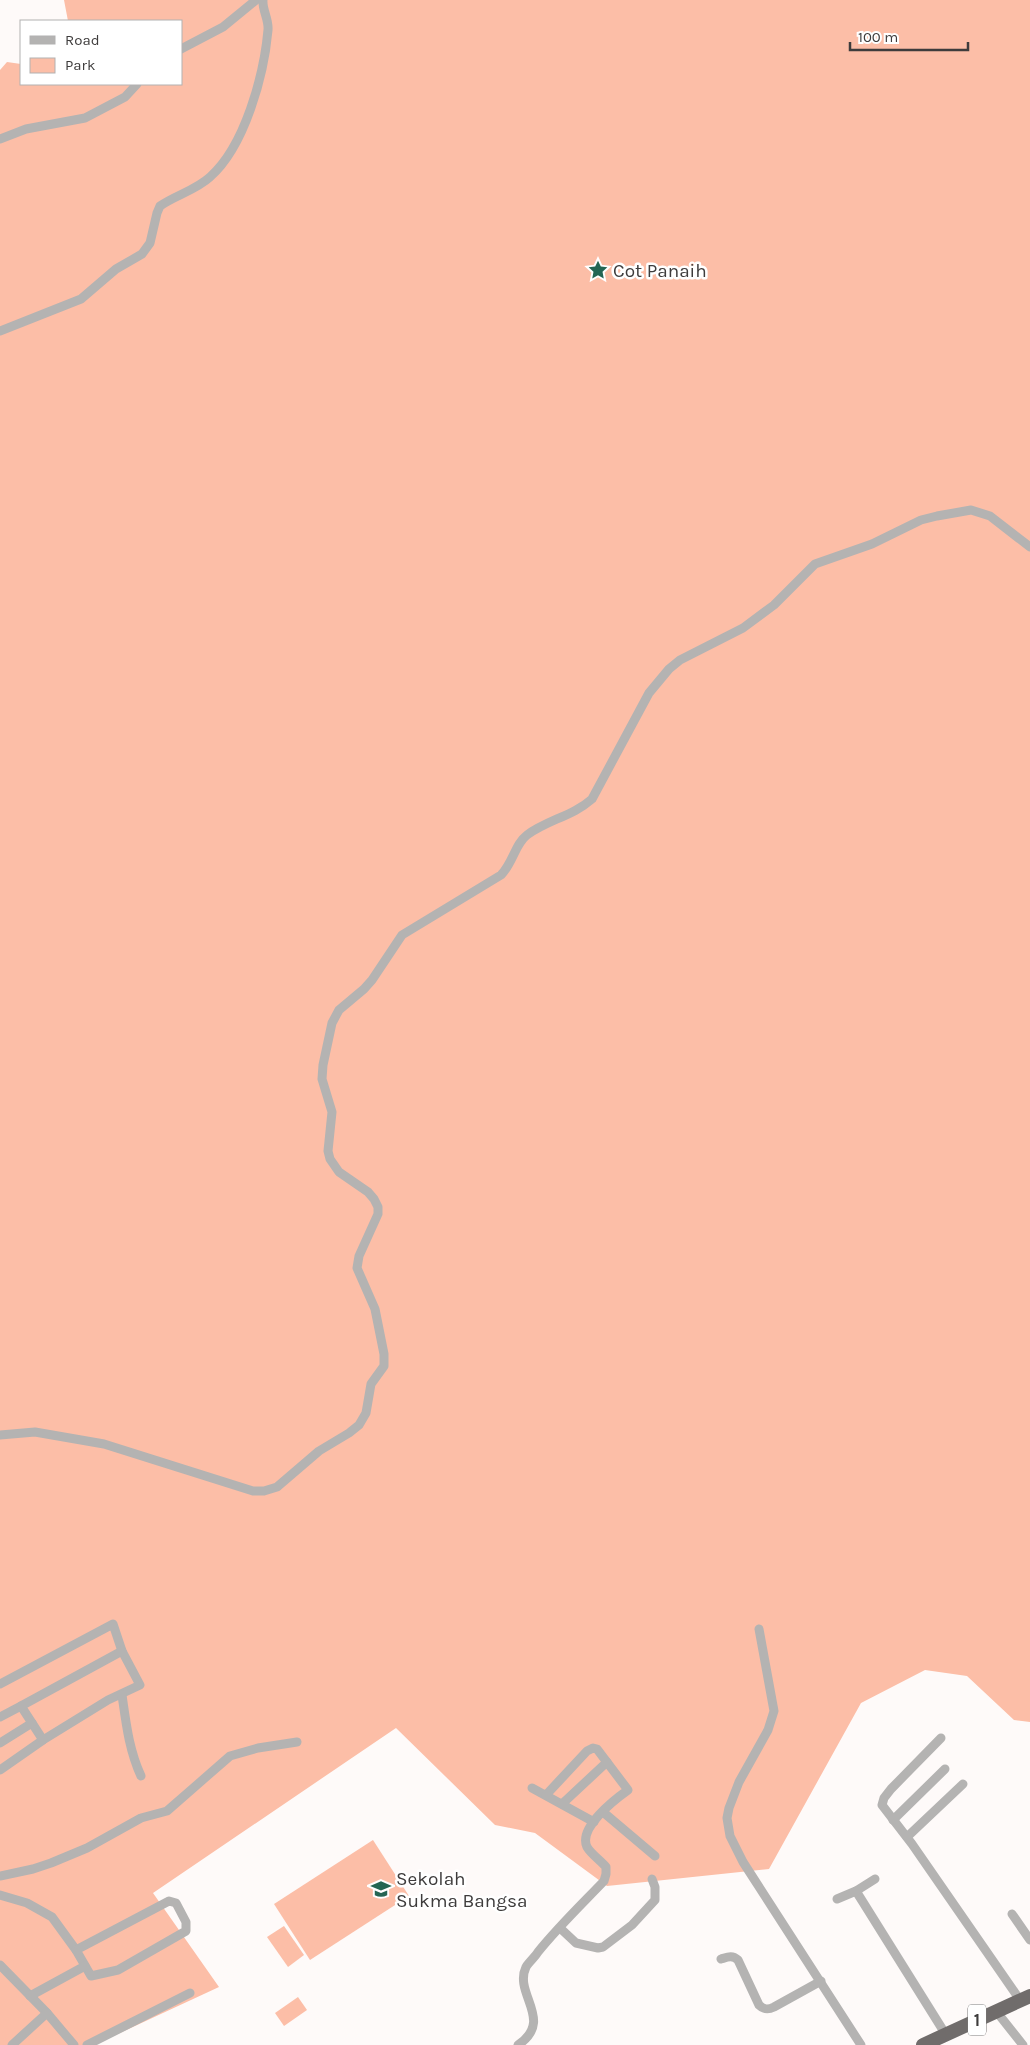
<svg xmlns="http://www.w3.org/2000/svg" width="1030" height="2045" font-family="Karla,sans-serif">
	<style>
		.green { fill: #fcbea7 }
		.lines { fill: none; stroke-linecap: round; stroke-linejoin: round }
		.minor { stroke: #b4b3b2; stroke-width: 9 }
		.trunk { stroke: #706c6b; stroke-width: 14 }
		.labels { text-anchor: middle; stroke-width: 5; stroke-linejoin: round; paint-order: stroke }
		.shield { fill: #fff; stroke: #787676; stroke-width: 1 }
		.shield-label { font-size: 18px; font-weight: bold; fill: #3e3c3c }
		.poi-label { font-size: 19px; fill: #3e3c3c; stroke: #fff; text-anchor: start }
	</style>
	<rect width="100%" height="100%" fill="#fefaf9"/>
	<!-- green -->
	<g class="green">
		<polygon points="64,0 1030,0 1030,1722 1014,1720 967,1676 925,1670 861,1703 769,1869 607,1886 535,1833 495,1825 396,1728 153,1893 219,1987 94,2045 0,2045 0,70 7,62 21,64 21,84 181,84 181,21 68,21"/>
		<polygon points="373,1840 409,1896 310,1960 274,1904"/>
		<polygon points="284,1926 304,1955 288,1967 267,1937"/>
		<polygon points="298,1997 307,2010 284,2026 275,2013"/>
	</g>
	<g class="lines">
		<!-- minor -->
		<g class="minor">
			<polyline points="181,49 223,27 256,0"/>
			<polyline points="0,139 26,129 85,118 125,97 137,84"/>
			<path d="M0,331L81,299L116,269L142,254L150,243L157,213L160,206C176,195 196,190 210,177C245,146 264,75 268,30C269,19 262,10 263,0"/>
			<path d="M0,1435L35,1432L104,1444L253,1491H264L277,1487L319,1451L349,1433L359,1425L366,1413L371,1384L384,1366V1354L375,1309L357,1268L359,1256L378,1214V1207L374,1199L368,1192L339,1172L330,1159L328,1151L332,1112L322,1079L323,1065L332,1023L339,1010L364,989L372,980L402,935L501,875C513,863 515,844 527,835C547,820 573,816 592,799L649,693L669,669L680,660L743,628L774,605L815,564L872,544L921,520L937,516L971,510L990,516L1030,547"/>
			<polyline points="759,1629 774,1711 768,1730 739,1782 729,1808 727,1818 730,1836 743,1862 861,2045"/>
			<polyline points="0,1684 113,1624 122,1651 140,1685 108,1700 43,1740 0,1770"/>
			<path d="M122,1695C126,1723 129,1750 141,1776"/>
			<polyline points="0,1717 21,1706"/>
			<polyline points="941,1738 891,1789 884,1798 882,1805 912,1844 1020,2000"/>
			<polyline points="43,1740 21,1706 122,1651"/>
			<polyline points="0,1743 32,1723"/>
			<polyline points="532,1788 594,1822"/>
			<polyline points="562,1804 607,1762"/>
			<polyline points="603,1812 655,1856"/>
			<polyline points="893,1820 945,1769"/>
			<polyline points="907,1837 963,1784"/>
			<polyline points="0,1876 33,1869 51,1863 87,1848 141,1818 167,1811 230,1756 258,1748 297,1742"/>
			<polyline points="856,1891 946,2035"/>
			<polyline points="0,1895 27,1903 52,1917 76,1950"/>
			<polyline points="837,1899 856,1891 875,1879"/>
			<polygon points="169,1901 176,1903 186,1922 186,1931 118,1970 91,1976 76,1950"/>
			<polyline points="1012,1914 1030,1940"/>
			<polyline points="560,1928 576,1943 598,1948 603,1947 632,1925 655,1900 655,1887 652,1879"/>
			<path d="M721,1959C728,1957 732,1955 738,1960L759,2005C764,2010 768,2010 774,2007L821,1981"/>
			<polyline points="0,1965 47,2013 74,2045"/>
			<polyline points="30,1996 85,1966"/>
			<polyline points="996,2011 1023,2045"/>
			<polyline points="12,2045 47,2013"/>
			<polyline points="87,2045 190,1993"/>
			<path d="M518,2045C555,2020 513,1994 526,1967C529,1962 535,1957 538,1952C558,1927 582,1904 604,1881L606,1874V1867C600,1860 591,1854 587,1847C578,1828 614,1800 628,1790L597,1749L593,1748L587,1751L546,1795"/>
		</g>
		<!-- trunk -->
		<polyline class="trunk" points="923,2045 1030,1996"/>
	</g>
	<!-- icons -->
	<defs>
		<symbol id="sight-bare" viewBox="-9 -9 18 18"><path d="M0-6L1.8-2.2L6-1.7L2.9 1.2L3.7 5.4L0 3.3L-3.7 5.4L-2.9 1.2L-6-1.7L-1.8-2.2Z" fill="#246553" stroke="#fff" stroke-width="2.5" paint-order="stroke"/></symbol>
		<symbol id="school-bare" viewBox="-9 -9 18 18"><path d="M0-5L7-2L0 1L-7-2ZM-4 1L0 2.5L4 1V4Q0 6-4 4Z" fill="#246553" stroke="#fff" stroke-width="2.5" paint-order="stroke"/></symbol>
	</defs>
	<g fill-rule="evenodd">
		<use href="#sight-bare" x="584" y="256" width="28" height="28"/>
		<use href="#school-bare" x="367" y="1875" width="28" height="28"/>
	</g>
	<g class="labels">
		<!-- shield labels -->
		<rect class="shield" x="968" y="2004.5" width="18" height="31" rx="4"/>
		<g class="shield-label">
			<text x="977" y="2026">1</text>
		</g>
		<!-- poi labels -->
		<g class="poi-label">
			<text x="613" y="277">Cot Panaih</text>
			<text x="396" y="1885">Sekolah<tspan x="396" dy="22">Sukma Bangsa</tspan></text>
		</g>
	</g>
	<!-- legend -->
	<rect x="20" y="20" width="162" height="65" fill="#ffffff" stroke="#b2b1b1"/>
	<rect x="30" y="36" width="25" height="8" fill="#b4b3b2" stroke="#b2b1b1"/>
	<text x="65" y="45" font-size="15" fill="#3e3c3c">Road</text>
	<rect x="30" y="58" width="25" height="15" fill="#fcbea7" stroke="#b2b1b1"/>
	<text x="65" y="70" font-size="15" fill="#3e3c3c">Park</text>
	<!-- scale -->
	<path d="M850 42v8h118v-8" fill="none" stroke="#3e3c3c" stroke-width="2.5"/>
	<text x="858" y="42" font-size="15" fill="#3e3c3c" stroke="#ffffff" stroke-width="4" paint-order="stroke">100 m</text>
</svg>
